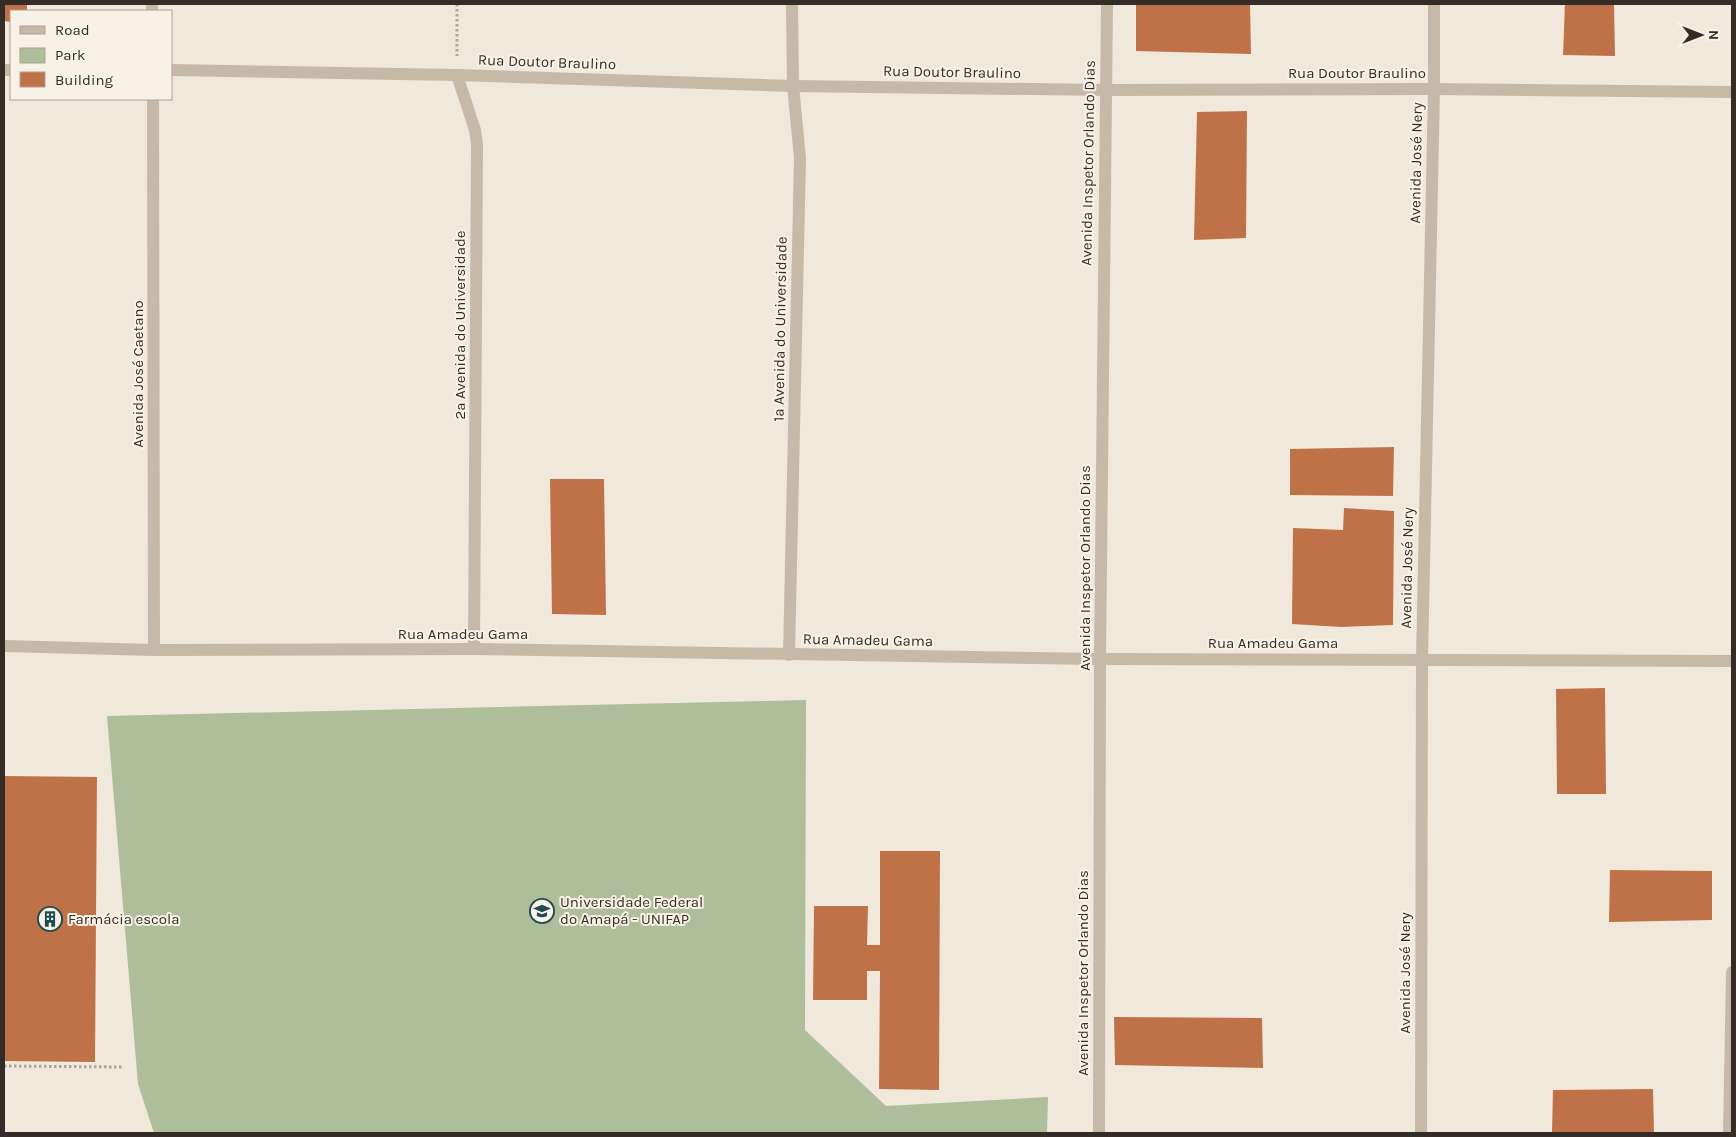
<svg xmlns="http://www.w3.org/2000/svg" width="1736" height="1137" font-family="Karla,sans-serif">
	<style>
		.green { fill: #aebe9b }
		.building { fill: #bf7248 }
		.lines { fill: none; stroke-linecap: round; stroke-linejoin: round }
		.path { stroke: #b3a391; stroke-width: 3; stroke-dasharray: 2.5 2.5; stroke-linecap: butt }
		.minor { stroke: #c7b9a7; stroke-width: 12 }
		.tertiary { stroke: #c7b9a7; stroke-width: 12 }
		.labels { text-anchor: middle; stroke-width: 4; stroke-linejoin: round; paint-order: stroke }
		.street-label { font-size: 15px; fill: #342c27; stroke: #f8f1e6 }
		.poi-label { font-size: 15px; fill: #342c27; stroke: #f8f1e6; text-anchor: start }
	</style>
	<rect width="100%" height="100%" fill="#f0e8da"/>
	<!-- green -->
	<polygon class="green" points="806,700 805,1030 886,1106 1048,1097 1047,1133 154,1133 138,1084 107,716"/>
	<!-- building -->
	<g class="building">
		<polygon points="4,4 27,4 27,11 11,11 11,22 4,21"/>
		<polygon points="1136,4 1250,4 1251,54 1136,51"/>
		<polygon points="1565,4 1614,4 1615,56 1563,55"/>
		<polygon points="1247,111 1246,238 1194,240 1197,112"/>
		<polygon points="1394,447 1393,496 1290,495 1290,449"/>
		<polygon points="550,479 604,479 606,615 552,614"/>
		<polygon points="1344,508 1394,511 1393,625 1341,627 1292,624 1293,528 1343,530"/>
		<polygon points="1605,688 1606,794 1557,794 1556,689"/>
		<polygon points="4,776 97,777 95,1062 4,1061"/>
		<polygon points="880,851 940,851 939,1090 879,1089 880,971 867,971 867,1000 813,1000 814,906 868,906 867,945 880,945"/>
		<polygon points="1610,870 1712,871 1712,920 1609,922"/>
		<polygon points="1114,1017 1262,1018 1263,1068 1115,1065"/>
		<polygon points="1653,1089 1654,1133 1552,1133 1553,1090"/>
	</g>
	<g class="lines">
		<!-- path -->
		<g class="path">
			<polyline points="457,4 457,56"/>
			<polyline points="4,1066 122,1067"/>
		</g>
		<!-- minor -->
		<g class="minor">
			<polyline points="152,4 152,11"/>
			<polyline points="457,75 475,130 477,145 474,649"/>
			<polyline points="153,99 154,650"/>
			<polyline points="789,655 800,158 793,86 792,4"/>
			<polyline points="1099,1133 1100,659 1107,4"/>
			<polyline points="1421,1133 1422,660 1434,89 1434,4"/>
			<polyline points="1729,1133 1732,972"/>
		</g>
		<!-- tertiary -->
		<g class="tertiary">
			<polyline points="4,70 11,70"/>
			<polyline points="171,70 457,75 793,86 1105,90 1434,89 1732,92"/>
			<polyline points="4,646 154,650 474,649 1100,659 1732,661"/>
		</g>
	</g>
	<!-- icons -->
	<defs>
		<symbol id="university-ring" viewBox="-11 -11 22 22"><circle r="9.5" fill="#f8f1e6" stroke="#1f4a53" stroke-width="1.5"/><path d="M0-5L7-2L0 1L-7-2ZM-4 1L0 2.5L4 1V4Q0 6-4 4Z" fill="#1f4a53"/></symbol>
		<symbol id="building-ring" viewBox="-11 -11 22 22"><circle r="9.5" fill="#f8f1e6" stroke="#1f4a53" stroke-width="1.5"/><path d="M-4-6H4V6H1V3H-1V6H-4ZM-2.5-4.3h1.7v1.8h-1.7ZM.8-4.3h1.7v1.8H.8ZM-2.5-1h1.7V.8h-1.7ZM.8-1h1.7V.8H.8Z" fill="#1f4a53"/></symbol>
	</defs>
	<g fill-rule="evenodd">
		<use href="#university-ring" x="528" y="897" width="28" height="28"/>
		<use href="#building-ring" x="36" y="905" width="28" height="28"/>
	</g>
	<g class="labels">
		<!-- street labels -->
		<g class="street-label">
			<text transform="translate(547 62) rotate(2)" y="5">Rua Doutor Braulino</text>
			<text transform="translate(952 72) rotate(1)" y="5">Rua Doutor Braulino</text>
			<text x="1357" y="78">Rua Doutor Braulino</text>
			<text transform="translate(1088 163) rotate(-89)" y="5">Avenida Inspetor Orlando Dias</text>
			<text transform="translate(1416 163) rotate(-89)" y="5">Avenida José Nery</text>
			<text transform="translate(460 325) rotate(-90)" y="5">2a Avenida do Universidade</text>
			<text transform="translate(780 329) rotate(-89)" y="5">1ª Avenida do Universidade</text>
			<text transform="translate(138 374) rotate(-90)" y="5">Avenida José Caetano</text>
			<text transform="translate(1085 568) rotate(-90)" y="5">Avenida Inspetor Orlando Dias</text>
			<text transform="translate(1407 568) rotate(-89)" y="5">Avenida José Nery</text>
			<text x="463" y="639">Rua Amadeu Gama</text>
			<text transform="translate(868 640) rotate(1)" y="5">Rua Amadeu Gama</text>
			<text x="1273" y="648">Rua Amadeu Gama</text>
			<text transform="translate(1083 973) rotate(-90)" y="5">Avenida Inspetor Orlando Dias</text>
			<text transform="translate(1405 973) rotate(-90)" y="5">Avenida José Nery</text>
		</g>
		<!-- poi labels -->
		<g class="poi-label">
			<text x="560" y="907">Universidade Federal<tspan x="560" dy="17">do Amapá - UNIFAP</tspan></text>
			<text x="68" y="924">Farmácia escola</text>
		</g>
	</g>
	<!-- border -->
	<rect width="1736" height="1137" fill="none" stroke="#342c27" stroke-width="10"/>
	<!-- legend -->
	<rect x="10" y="10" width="162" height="90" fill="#f8f1e6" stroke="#aaa29a"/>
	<rect x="20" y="26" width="25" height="8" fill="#c7b9a7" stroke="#aaa29a"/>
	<text x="55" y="35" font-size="15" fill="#342c27">Road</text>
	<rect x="20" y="48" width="25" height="15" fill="#aebe9b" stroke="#aaa29a"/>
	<text x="55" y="60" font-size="15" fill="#342c27">Park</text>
	<rect x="20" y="72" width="25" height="15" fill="#bf7248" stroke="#aaa29a"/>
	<text x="55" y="85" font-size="15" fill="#342c27">Building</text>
	<!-- north arrow -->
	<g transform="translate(1701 35) rotate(90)" stroke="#f8f1e6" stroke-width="4" paint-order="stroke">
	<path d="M0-4L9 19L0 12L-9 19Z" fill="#342c27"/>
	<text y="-8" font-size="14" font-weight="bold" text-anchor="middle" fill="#342c27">N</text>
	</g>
</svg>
